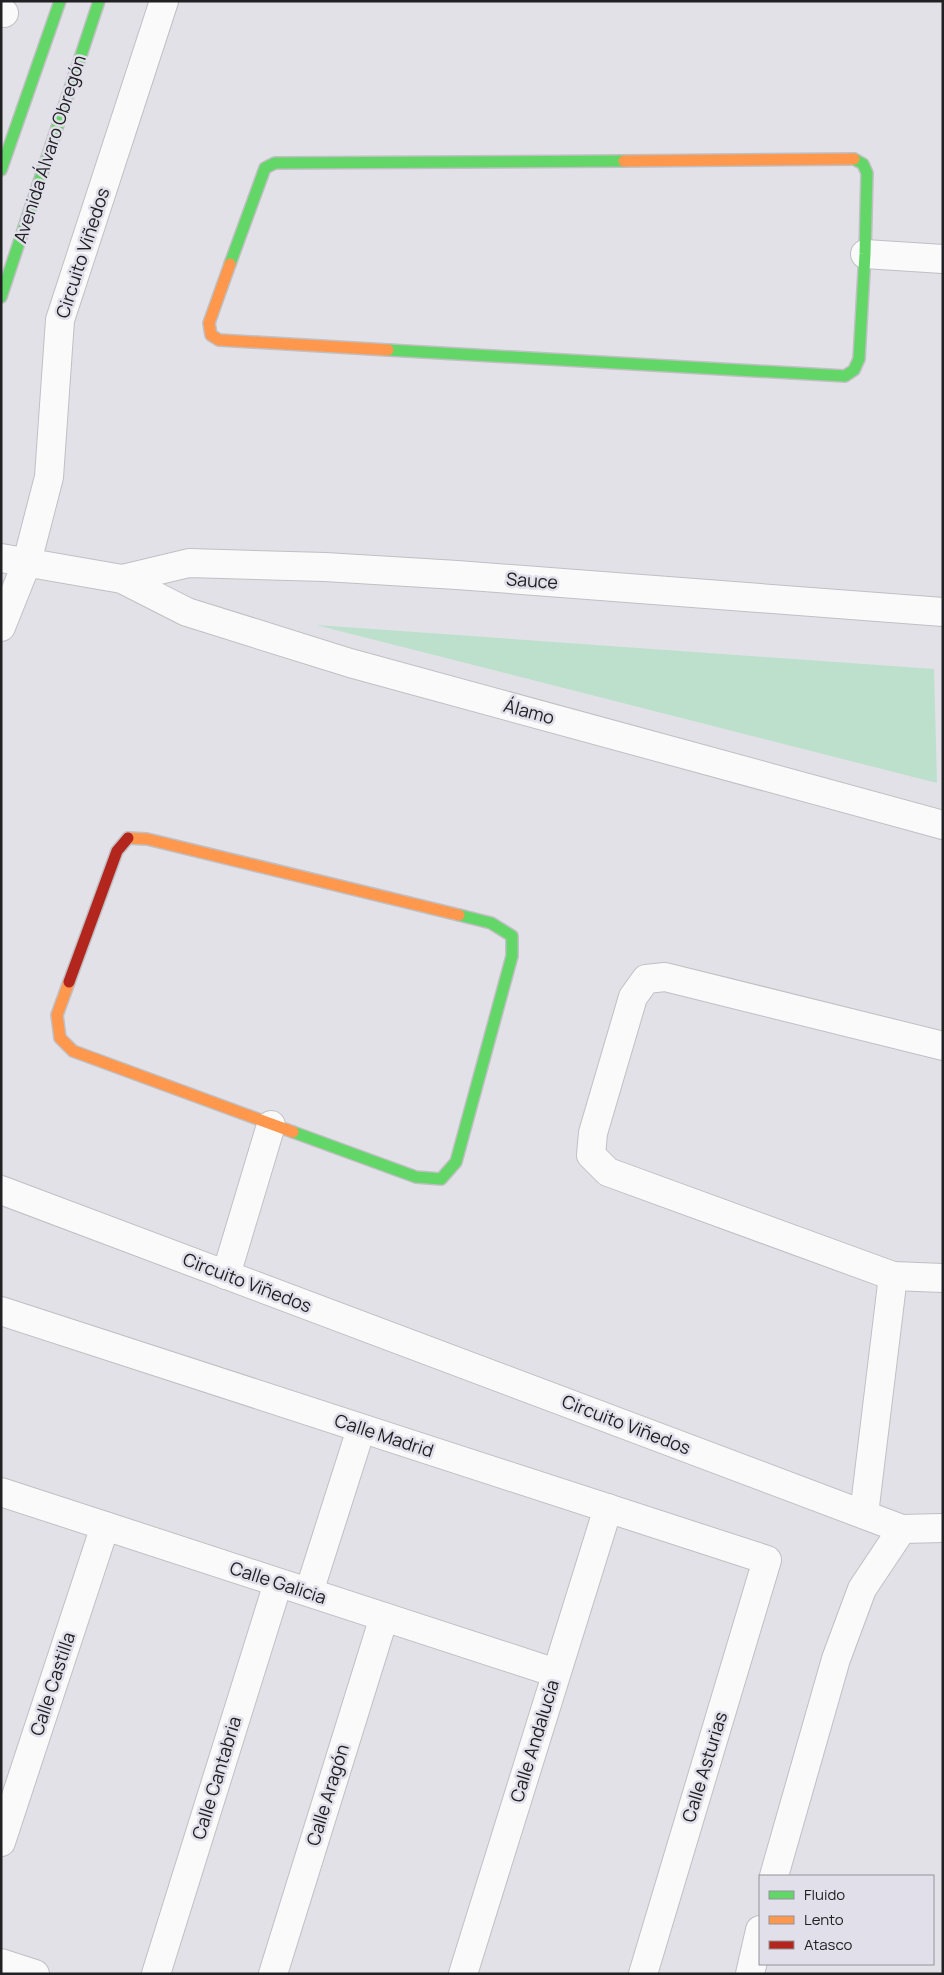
<svg xmlns="http://www.w3.org/2000/svg" width="944" height="1975" font-family="Manrope,sans-serif">
	<style>
		.green { fill: #bce0cc }
		.lines { fill: none; stroke-linecap: round; stroke-linejoin: round }
		.street-casing { stroke: #c0bfc3; stroke-width: 30 }
		.fast-casing { stroke: #c0bfc3; stroke-width: 14 }
		.slow-casing { stroke: #c0bfc3; stroke-width: 14 }
		.jam-casing { stroke: #c0bfc3; stroke-width: 14 }
		.street { stroke: #fbfafb; stroke-width: 28 }
		.fast { stroke: #63d668; stroke-width: 11 }
		.slow { stroke: #ff974d; stroke-width: 11 }
		.jam { stroke: #b3261e; stroke-width: 11 }
		.labels { text-anchor: middle; stroke-width: 5; stroke-linejoin: round; paint-order: stroke }
		.street-label { font-size: 18px; fill: #212023; stroke: #e1dfe9 }
	</style>
	<rect width="100%" height="100%" fill="#e2e1e7"/>
	<!-- green -->
	<polygon class="green" points="316,625 934,669 937,783"/>
	<g class="lines">
		<defs>
			<g id="street">
				<polyline points="1,12 4,13"/>
				<polyline points="865,254 943,259"/>
				<polyline points="1,558 122,579 187,612 350,663 943,825"/>
				<polyline points="122,579 189,563 325,567 457,575 943,612"/>
				<polyline points="1,627 27,562 49,477 60,320 164,1"/>
				<polyline points="943,1046 665,977 646,979 633,997 593,1133 591,1155 608,1172 893,1276 943,1278"/>
				<polyline points="1,1190 902,1529 943,1528"/>
				<polyline points="226,1275 271,1125"/>
				<polyline points="1,1311 767,1560 643,1974"/>
				<polyline points="1,1492 556,1673"/>
				<polyline points="864,1514 893,1276"/>
				<polyline points="309,1592 361,1429"/>
				<polyline points="1,1842 105,1526"/>
				<polyline points="774,1876 836,1659 862,1589 902,1529"/>
				<polyline points="1,1963 35,1974"/>
				<polyline points="156,1974 278,1583"/>
				<polyline points="273,1974 384,1617"/>
				<polyline points="463,1974 608,1508"/>
				<polyline points="750,1974 760,1930"/>
			</g>
			<g id="fast">
				<polyline points="1,170 60,1"/>
				<polyline points="230,264 265,168 275,163 624,161"/>
				<polyline points="1,297 99,1"/>
				<polyline points="388,350 845,376 854,370 859,359 865,254 867,173 863,164 854,159"/>
				<polyline points="293,1132 416,1177 441,1179 456,1162 512,956 512,936 491,923 459,915"/>
			</g>
			<g id="slow">
				<polyline points="624,161 854,159"/>
				<polyline points="230,264 209,323 211,335 219,340 388,350"/>
				<polyline points="128,838 147,839 459,915"/>
				<polyline points="69,982 57,1015 60,1038 73,1051 293,1132"/>
			</g>
			<polyline id="jam" points="69,982 117,851 128,838"/>
		</defs>
		<!-- street casing -->
		<use href="#street" class="street-casing"/>
		<!-- fast casing -->
		<use href="#fast" class="fast-casing"/>
		<!-- slow casing -->
		<use href="#slow" class="slow-casing"/>
		<!-- jam casing -->
		<use href="#jam" class="jam-casing"/>
		<!-- street -->
		<use href="#street" class="street"/>
		<!-- fast -->
		<use href="#fast" class="fast"/>
		<!-- slow -->
		<use href="#slow" class="slow"/>
		<!-- jam -->
		<use href="#jam" class="jam"/>
	</g>
	<g class="labels">
		<!-- street labels -->
		<g class="street-label">
			<text transform="translate(50 149) rotate(-72)" y="6">Avenida Álvaro Obregón</text>
			<text transform="translate(83 253) rotate(-72)" y="6">Circuito Viñedos</text>
			<text transform="translate(532 581) rotate(4)" y="6">Sauce</text>
			<text transform="translate(529 712) rotate(15)" y="6">Álamo</text>
			<text transform="translate(247 1283) rotate(21)" y="6">Circuito Viñedos</text>
			<text transform="translate(626 1425) rotate(21)" y="6">Circuito Viñedos</text>
			<text transform="translate(384 1436) rotate(18)" y="6">Calle Madrid</text>
			<text transform="translate(278 1583) rotate(18)" y="6">Calle Galicia</text>
			<text transform="translate(53 1684) rotate(-72)" y="6">Calle Castilla</text>
			<text transform="translate(535 1741) rotate(-73)" y="6">Calle Andalucía</text>
			<text transform="translate(705 1767) rotate(-73)" y="6">Calle Asturias</text>
			<text transform="translate(217 1778) rotate(-73)" y="6">Calle Cantabria</text>
			<text transform="translate(328 1795) rotate(-73)" y="6">Calle Aragón</text>
		</g>
	</g>
	<!-- border -->
	<rect width="944" height="1975" fill="none" stroke="#212023" stroke-width="5"/>
	<!-- legend -->
	<rect x="759" y="1875" width="175" height="90" fill="#e1dfe9" stroke="#94939a"/>
	<rect x="769" y="1891" width="25" height="8" fill="#63d668" stroke="#94939a"/>
	<text x="804" y="1900" font-size="15" fill="#212023">Fluido</text>
	<rect x="769" y="1916" width="25" height="8" fill="#ff974d" stroke="#94939a"/>
	<text x="804" y="1925" font-size="15" fill="#212023">Lento</text>
	<rect x="769" y="1941" width="25" height="8" fill="#b3261e" stroke="#94939a"/>
	<text x="804" y="1950" font-size="15" fill="#212023">Atasco</text>
</svg>
